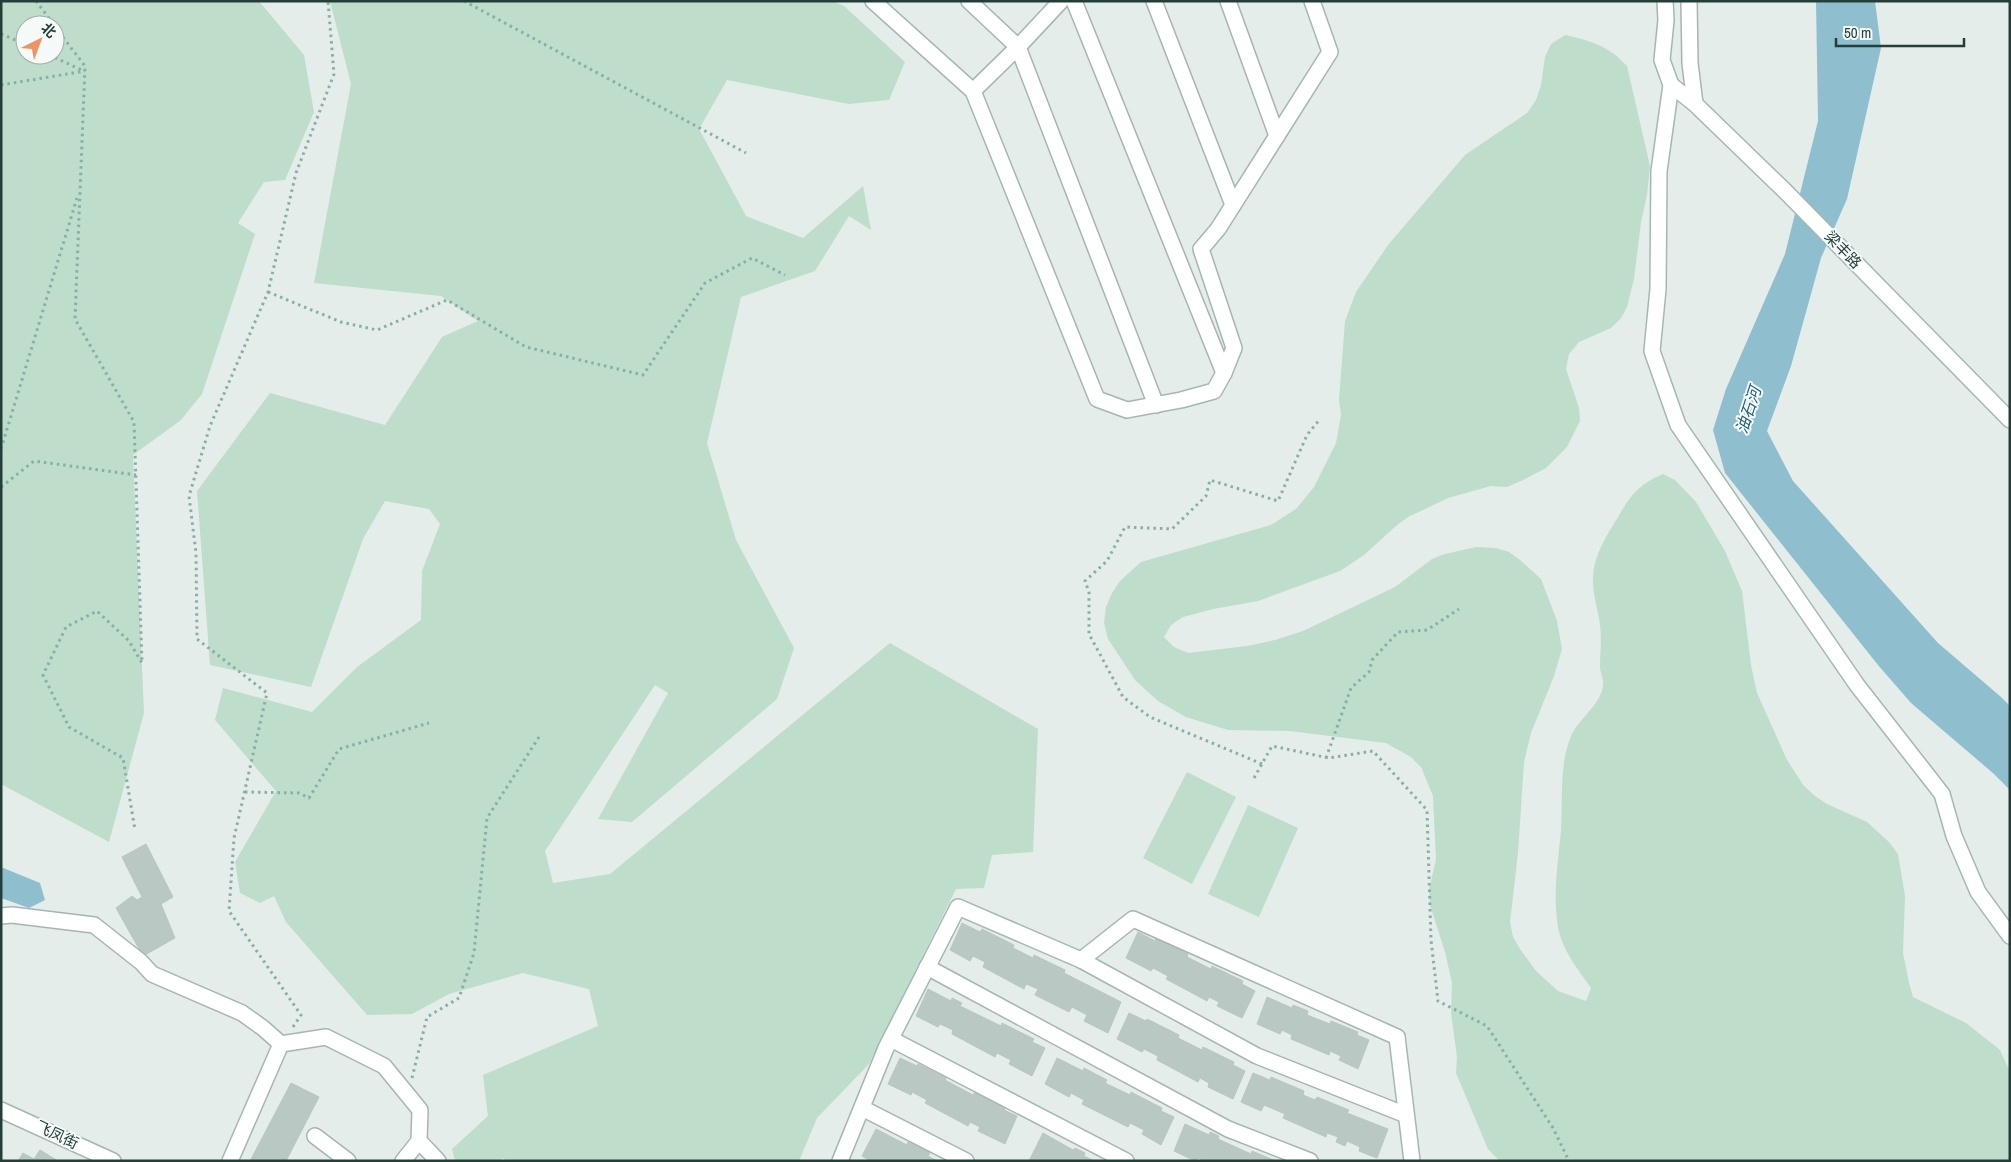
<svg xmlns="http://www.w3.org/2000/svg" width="2011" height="1162" font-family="'Archivo Narrow','Noto Sans SC',sans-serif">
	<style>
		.green { fill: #beddca; fill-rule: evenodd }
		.water { fill: #8fbecf }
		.building { fill: #bac8c4; stroke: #b7c7c2 }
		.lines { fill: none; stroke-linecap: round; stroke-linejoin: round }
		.street-casing { stroke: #a7b5b2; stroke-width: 18 }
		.secondary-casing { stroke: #a3b8b3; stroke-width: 18 }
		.path { stroke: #86afa7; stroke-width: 3; stroke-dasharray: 2.5 4; stroke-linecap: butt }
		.street { stroke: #fff; stroke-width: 15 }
		.secondary { stroke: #fff; stroke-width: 15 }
		.labels { text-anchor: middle; stroke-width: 4; stroke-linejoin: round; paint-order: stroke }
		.street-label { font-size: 15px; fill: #243e3a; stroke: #f5faf8 }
		.water-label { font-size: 16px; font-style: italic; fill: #206078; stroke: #f5faf8 }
	</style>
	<rect width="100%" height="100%" fill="#e4edea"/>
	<!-- green -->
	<g class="green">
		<path d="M1,1H259L304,55L314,112L285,180L264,182L238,223L255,234L202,394L181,420L133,455L144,713L109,842L1,784ZM25,25H55V55H25Z"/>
		<polygon points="330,1 832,1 844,6 905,62 889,100 849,104 727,80 699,129 746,216 803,238 863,186 871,230 849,216 815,271 741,297 707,443 736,540 794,648 777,699 632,822 598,819 668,693 655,685 545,851 553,883 610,874 890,643 1038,729 1033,852 992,855 984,888 956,889 869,1064 817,1118 799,1161 506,1161 503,1158 499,1161 455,1161 452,1149 488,1116 483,1075 598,1026 589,989 523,973 449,994 412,1014 367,1015 286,922 274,896 260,903 240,893 235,862 276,791 215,720 223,688 312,712 357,667 421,620 422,571 440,524 429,509 385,501 363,539 311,687 210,665 197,491 270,393 385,425 442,337 478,321 441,296 314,283 351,84"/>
		<path d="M1565,35C1591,41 1609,46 1627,66L1650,166L1647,195L1641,222L1634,279L1627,307L1621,318L1611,328L1579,342L1569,354L1566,369L1579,408L1580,421L1567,447L1546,468L1521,481L1507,487L1491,486L1448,498L1408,517L1397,525L1364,555L1340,571L1258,601L1213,609L1183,617L1171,625L1164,637L1174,647L1188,653L1247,646L1275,640L1303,631L1395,587L1432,559L1445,554L1476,547L1496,548L1509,552L1520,560L1541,579L1557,621L1562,649L1554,676L1531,733L1524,762L1518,853L1510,922L1513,937L1520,949L1536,971L1558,991L1586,1001L1591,988C1579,971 1564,952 1559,932C1552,899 1558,863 1561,830C1563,799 1559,765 1571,736C1579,718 1601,705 1603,685C1604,679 1600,673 1600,666C1600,653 1602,639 1600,625C1598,609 1592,593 1593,576C1594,555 1607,535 1618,517C1629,497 1640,483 1663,474L1675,480L1696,502L1725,551L1742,591L1751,665L1757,693L1787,760L1804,786L1815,796L1827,804L1867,822L1889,842L1898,854L1905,896L1903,953L1909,983L1913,997L1966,1023L2000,1050L2010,1072V1161H1500L1488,1149L1456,1073L1457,1057L1451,1013L1452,983L1445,952L1430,905L1429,890L1436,859L1433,796L1421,767L1411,757L1386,743L1290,731L1228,730L1186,717L1158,701L1135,680L1108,639L1104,623L1106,607L1112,593L1120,581L1141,562L1271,525L1296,509L1314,487L1336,443L1341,415L1339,400L1345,321L1356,292L1388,245L1465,155L1527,113L1536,100L1541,85L1545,57L1551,44Z"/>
		<polygon points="1187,772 1236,797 1192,884 1143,858"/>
		<polygon points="1248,805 1298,828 1259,917 1208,894"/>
	</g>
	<!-- water -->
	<g class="water">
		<polygon points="1816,1 1875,1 1881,48 1847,199 1821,258 1791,366 1767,431 1793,481 1938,643 2001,697 2010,706 2010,790 1994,774 1911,703 1878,665 1725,473 1713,430 1726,389 1785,254 1818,121"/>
		<polygon points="1,867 40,883 45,900 29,908 1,898"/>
	</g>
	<!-- building -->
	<g class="building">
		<polygon points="146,844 173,897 161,904 175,938 143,956 116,908 132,896 137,900 142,897 122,857"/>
		<polygon points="962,923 980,932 982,929 1014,945 1013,948 1033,958 1034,955 1065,970 1064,973 1121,1002 1108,1033 1084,1021 1087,1015 1072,1007 1069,1012 1035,995 1038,989 1026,984 1024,989 983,967 985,962 973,956 970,961 950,950"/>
		<polygon points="1138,932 1155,941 1156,938 1188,954 1187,957 1211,969 1212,966 1243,981 1242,984 1255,991 1242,1018 1217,1006 1219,1002 1209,997 1207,1001 1166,979 1168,976 1153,968 1151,971 1126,958"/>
		<polygon points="928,989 951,1001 952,998 962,1003 960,1006 1001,1026 1002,1023 1034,1039 1032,1042 1045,1048 1032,1076 1009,1064 1011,1060 997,1053 995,1057 952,1034 953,1030 940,1024 938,1027 916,1016"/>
		<polygon points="1267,997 1292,1008 1293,1005 1308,1011 1307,1015 1330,1024 1331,1021 1358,1032 1357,1035 1369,1040 1358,1069 1339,1060 1341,1056 1330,1051 1329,1055 1291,1039 1292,1035 1282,1030 1280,1034 1257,1024"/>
		<polygon points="1129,1013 1146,1021 1147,1019 1179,1035 1178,1038 1202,1050 1203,1047 1234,1062 1233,1065 1245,1071 1233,1099 1208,1087 1209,1083 1200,1078 1198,1082 1157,1060 1158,1056 1144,1049 1142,1052 1117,1039"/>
		<polygon points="900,1058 917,1066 918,1064 946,1078 945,1080 973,1095 975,1092 1006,1107 1004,1110 1017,1116 1005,1144 978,1131 980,1127 970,1122 968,1126 925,1103 927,1100 912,1092 911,1095 888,1084"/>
		<polygon points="1057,1058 1083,1071 1084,1068 1107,1080 1105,1083 1130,1095 1131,1092 1162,1108 1161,1111 1174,1117 1161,1145 1142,1134 1144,1130 1130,1123 1128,1127 1082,1104 1084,1100 1071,1093 1069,1097 1045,1084"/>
		<polygon points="1253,1073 1270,1080 1271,1077 1304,1091 1303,1095 1315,1100 1317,1097 1349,1110 1347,1113 1388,1129 1377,1158 1359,1151 1360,1147 1347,1141 1345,1146 1336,1142 1338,1137 1327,1133 1326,1137 1283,1118 1285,1114 1264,1105 1261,1111 1241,1102"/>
		<polygon points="291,1083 319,1097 286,1161 250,1161"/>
		<polygon points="1185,1124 1209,1135 1210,1132 1219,1136 1218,1139 1251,1154 1252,1151 1276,1161 1204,1161 1199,1158 1195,1161 1174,1151"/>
		<polygon points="876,1129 907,1145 908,1142 930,1153 928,1156 937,1161 871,1161 862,1156"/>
		<polygon points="1043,1133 1073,1150 1075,1148 1085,1153 1084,1156 1094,1161 1029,1161"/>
		<polygon points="40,1150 58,1161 18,1161 23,1153 34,1159"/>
	</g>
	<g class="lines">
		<defs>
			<g id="street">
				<polyline points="969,1 1018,47 1061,1"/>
				<polyline points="1074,1 1224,373"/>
				<polyline points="1154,1 1233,205"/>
				<polyline points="1228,1 1277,136"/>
				<polyline points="1689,1 1690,63 1695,104"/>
				<polyline points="973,91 1018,47 1156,405"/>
				<polyline points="1,916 12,915 94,925 141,962 152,974 242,1013 263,1028 281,1044 326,1037 384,1066 420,1110 419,1141 438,1161"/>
				<polyline points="927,967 1228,1129 1310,1161"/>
				<polyline points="1397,1037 1133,919 1081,960 1257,1056 1406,1115"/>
				<polyline points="891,1039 1126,1161"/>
				<polyline points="862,1108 966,1161"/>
				<polyline points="1,1110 113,1161"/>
				<polyline points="315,1136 348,1161"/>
				<polyline points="403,1161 419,1141"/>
			</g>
			<g id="secondary">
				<polyline points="873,1 973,91 1097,399 1127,410 1181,400 1214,391 1224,373 1234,348 1201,249 1218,229 1330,52 1312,1"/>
				<polyline points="1665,1 1666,20 1662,60 1671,85 1659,171 1658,289 1652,351 1678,425 1857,685 1942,794 1954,836 1978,892 2010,936"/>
				<polyline points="1671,85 1695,104 1785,191 2010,420"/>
				<polyline points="1397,1037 1412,1161"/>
				<polyline points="230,1161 281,1044"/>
				<polyline points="840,1161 886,1048 958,907 1081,960"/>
			</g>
		</defs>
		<!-- street casing -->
		<use href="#street" class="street-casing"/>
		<!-- secondary casing -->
		<use href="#secondary" class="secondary-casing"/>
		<!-- path -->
		<g class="path">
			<polyline points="36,1 54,25"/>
			<polyline points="464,1 746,153"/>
			<polyline points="55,27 85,66 75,319 134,422 142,663 129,641 97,611 66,627 43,675 69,727 123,758 135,830"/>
			<polyline points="1,34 25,44"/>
			<polyline points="49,55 84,71"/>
			<polyline points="1,85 85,71"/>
			<polyline points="268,292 341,322 377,330 447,300 526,347 643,375 705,283 752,258 785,275"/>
			<polyline points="1,449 77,198"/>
			<polyline points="1,487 34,461 136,475"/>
			<polyline points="1326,758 1351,688 1369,672 1372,660 1398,632 1427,630 1459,609"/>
			<polyline points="1262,764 1150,717 1123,697 1089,634 1089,592 1085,581 1107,561 1125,527 1172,529 1206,496 1210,480 1278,501 1307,435 1320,419"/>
			<polyline points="1254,778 1272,746 1329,758 1373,751 1427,810 1431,940 1438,1001 1487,1026 1553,1128 1569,1161"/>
			<polyline points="245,792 299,793 309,798 339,749 429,723"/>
			<polyline points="293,1027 301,1015 229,911 234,838 267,693 197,639 196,553 189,496 210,426 268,292 296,173 334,74 328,1"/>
			<polyline points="412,1078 427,1017 459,998 474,953 487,818 539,737"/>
		</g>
		<!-- street -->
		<use href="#street" class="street"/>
		<!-- secondary -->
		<use href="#secondary" class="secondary"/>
	</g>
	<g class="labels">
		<!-- street labels -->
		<g class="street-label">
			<text transform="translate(1843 250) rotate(46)" y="5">梁丰路</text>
			<text transform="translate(57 1135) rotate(25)" y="5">飞凤街</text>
		</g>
		<!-- water labels -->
		<g class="water-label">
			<text transform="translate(1748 410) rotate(-72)" y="6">油石河</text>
		</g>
	</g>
	<!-- border -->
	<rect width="2011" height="1162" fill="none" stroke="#243e3a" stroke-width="5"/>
	<!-- north arrow -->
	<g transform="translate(40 40) rotate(42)"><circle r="24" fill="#f5faf8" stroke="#a1afac"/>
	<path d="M0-4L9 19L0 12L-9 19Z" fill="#ec9463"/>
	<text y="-8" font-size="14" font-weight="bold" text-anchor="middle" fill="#243e3a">北</text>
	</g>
	<!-- scale -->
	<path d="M1836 38v8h128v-8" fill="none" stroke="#243e3a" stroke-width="2.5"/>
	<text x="1844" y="38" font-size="15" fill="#243e3a" stroke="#f5faf8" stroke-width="4" paint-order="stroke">50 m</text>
</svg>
